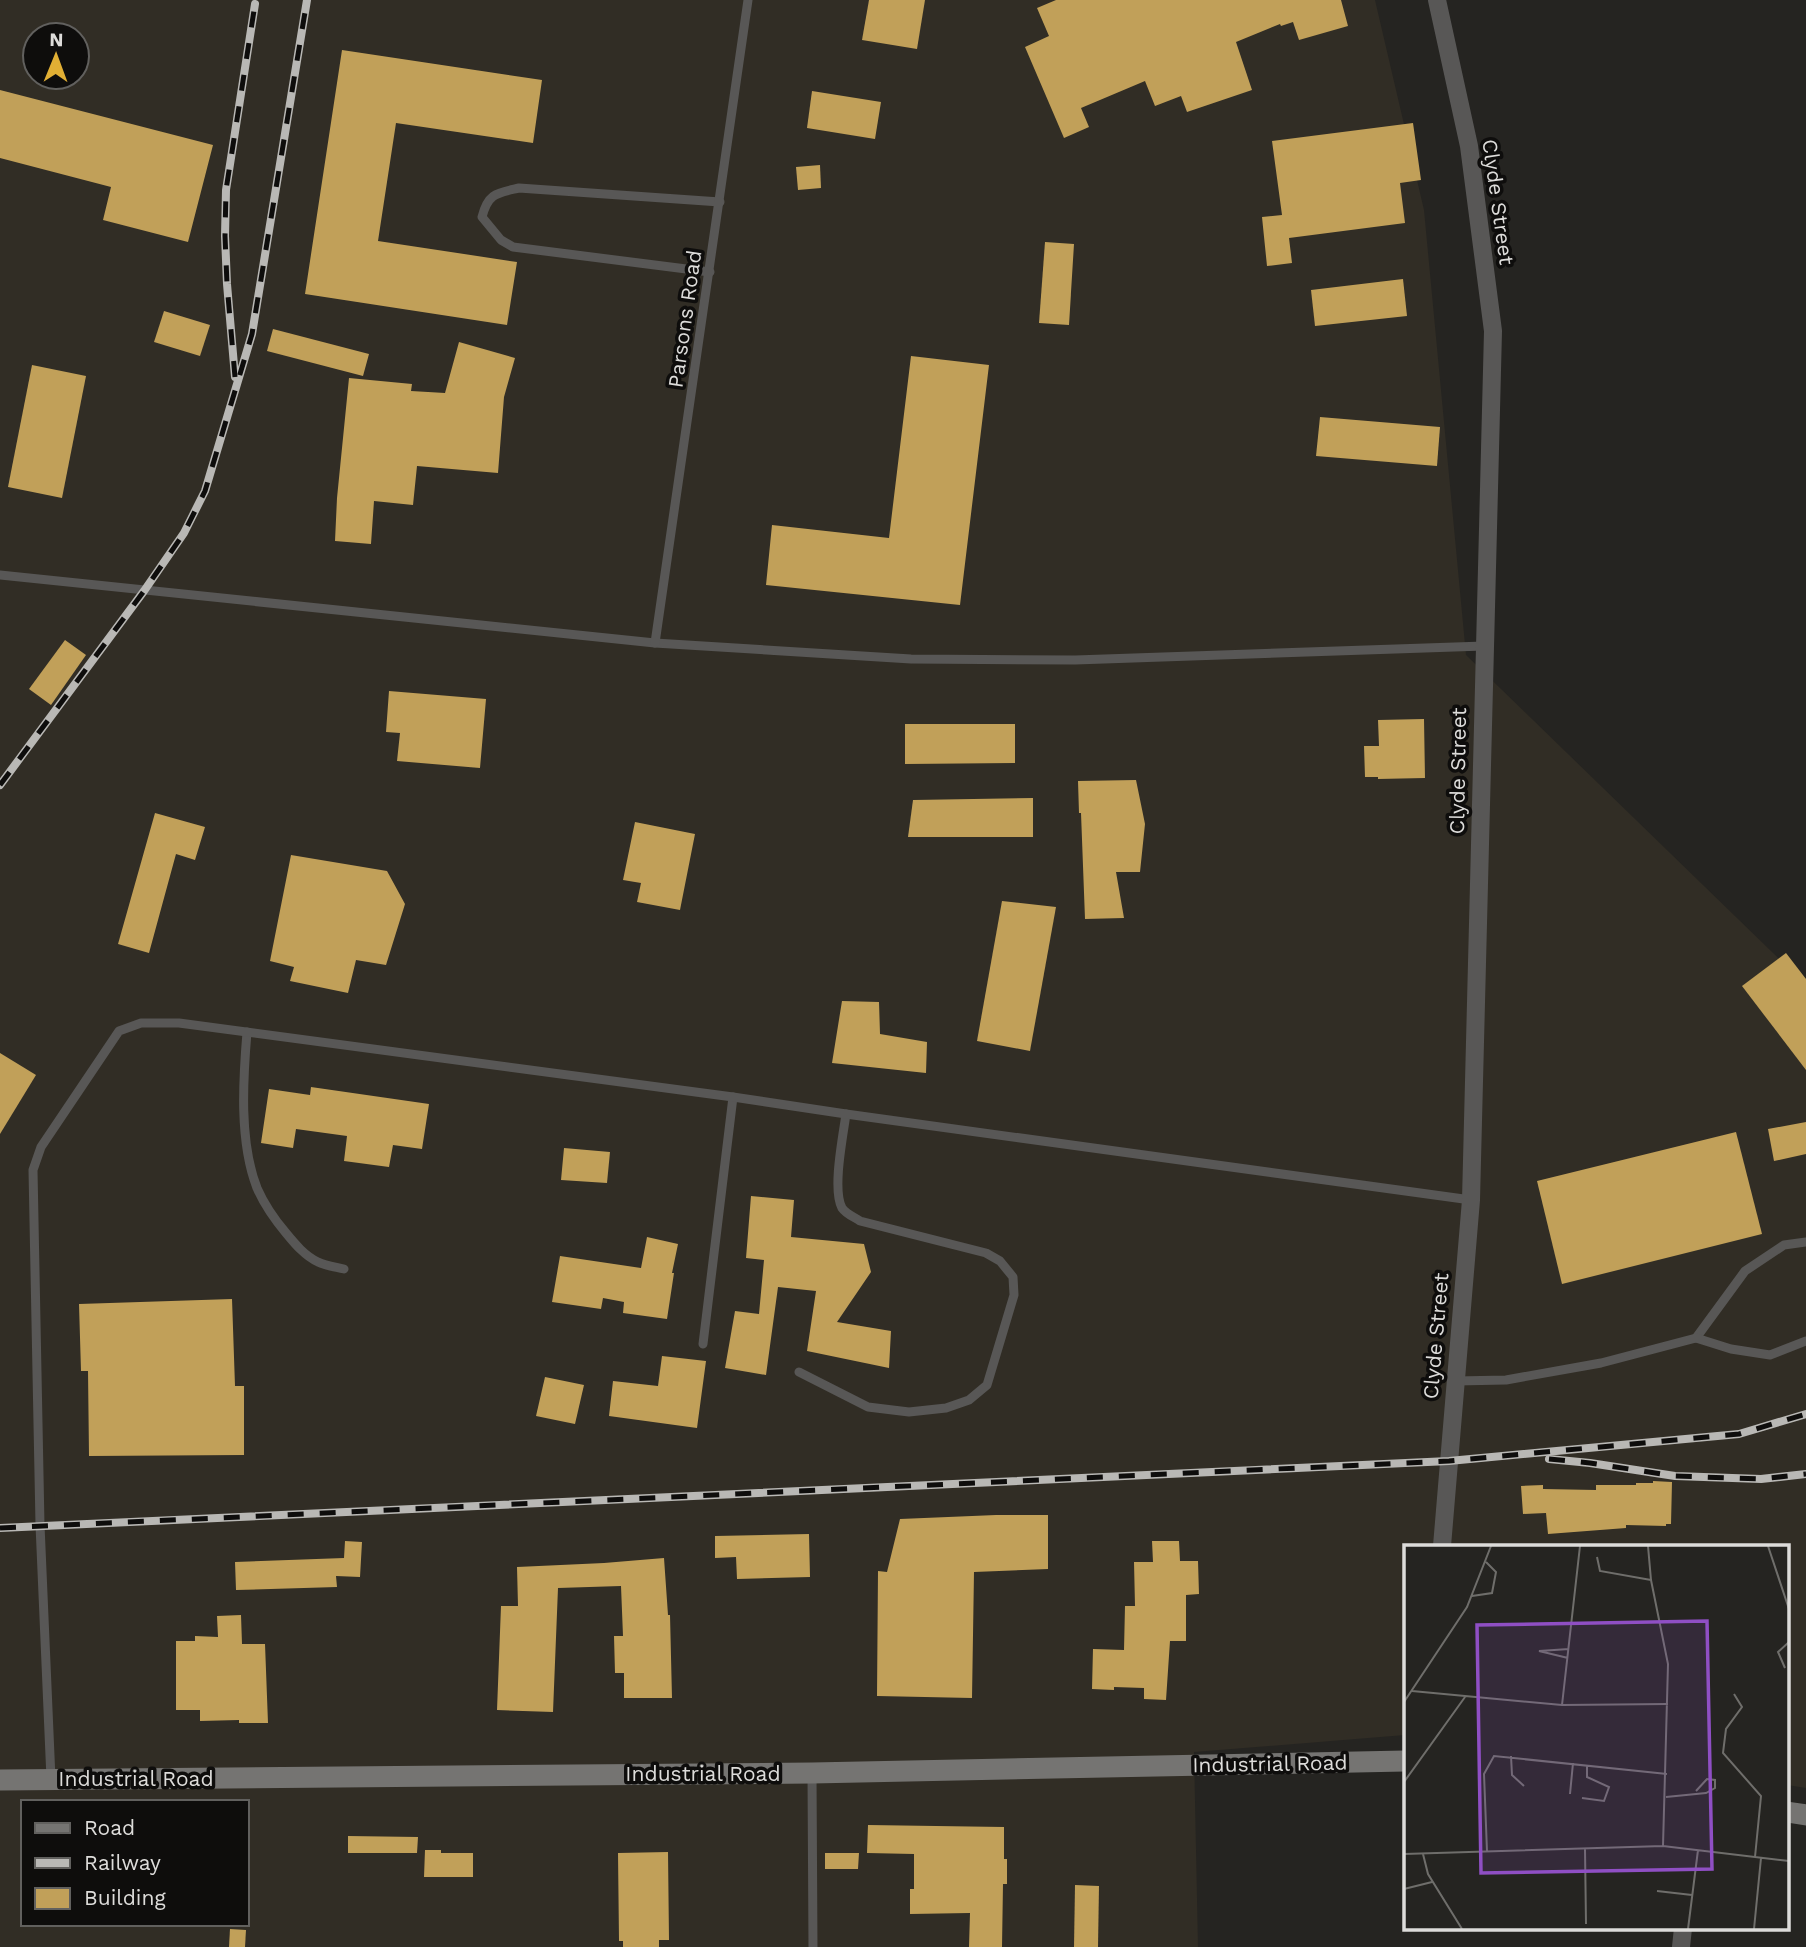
<svg xmlns="http://www.w3.org/2000/svg" width="1806" height="1947" font-family="'Work Sans',sans-serif">
	<style>
		.built { fill: #312d25; fill-rule: evenodd }
		.building { fill: #c1a059 }
		.lines { fill: none; stroke-linecap: round; stroke-linejoin: round }
		.lane { stroke: #585756; stroke-width: 9 }
		.street { stroke: #585756; stroke-width: 18 }
		.secondary { stroke: #757472; stroke-width: 21 }
		.rail-casing { stroke: #b9b8b5; stroke-width: 8 }
		.rail { stroke: #0e0d0c; stroke-width: 5; stroke-dasharray: 16; stroke-linecap: butt }
		.labels { text-anchor: middle; stroke-width: 7; stroke-linejoin: round; paint-order: stroke }
		.street-label { font-size: 21px; fill: #dddcda; stroke: #0e0d0c }
		.inset-road { fill: none; stroke: #6f6e6b; stroke-width: 2 }
		.view { fill: #8f4fc4; fill-opacity: 0.15; stroke: #8f4fc4; stroke-width: 3.5 }
		.inset-edge { fill: none; stroke: #dddcda; stroke-width: 3.5 }
	</style>
	<rect width="100%" height="100%" fill="#252421"/>
	<!-- built -->
	<path class="built" d="M0,0H1375L1424,210L1466,655L1806,985V1788L1787,1785V1546H1405V1735L1194,1752L1198,1947H0ZM35,35H77V77H35ZM23,1802H247V1924H23Z"/>
	<!-- building -->
	<g class="building">
		<polygon points="869,0 925,0 917,49 862,40"/>
		<polygon points="1056,0 1341,0 1348,26 1299,40 1293,22 1281,26 1280,24 1236,42 1252,90 1187,112 1181,96 1155,106 1145,81 1081,108 1089,127 1064,138 1025,47 1049,36 1037,8"/>
		<polygon points="342,50 542,80 533,143 396,123 378,241 517,262 507,325 305,294"/>
		<polygon points="0,90 213,145 188,242 103,220 111,187 0,158"/>
		<polygon points="812,91 881,102 875,139 807,128"/>
		<polygon points="1413,123 1421,180 1400,183 1405,223 1289,238 1292,263 1267,266 1262,217 1282,215 1272,141"/>
		<polygon points="820,165 821,188 798,190 796,167"/>
		<polygon points="1045,242 1074,244 1069,325 1039,323"/>
		<polygon points="1403,279 1407,316 1315,326 1311,290"/>
		<polygon points="164,311 210,325 200,356 154,342"/>
		<polygon points="273,329 369,354 363,376 267,351"/>
		<polygon points="459,342 515,358 504,397 498,473 417,466 413,505 374,501 371,544 335,541 337,498 349,378 412,384 411,391 445,393"/>
		<polygon points="911,356 989,365 960,605 766,585 772,525 889,538"/>
		<polygon points="32,365 86,376 62,498 8,487"/>
		<polygon points="1320,417 1440,427 1437,466 1316,456"/>
		<polygon points="65,640 86,655 51,705 29,689"/>
		<polygon points="389,691 486,699 480,768 397,761 400,733 386,732"/>
		<polygon points="1424,719 1425,778 1378,779 1378,777 1365,777 1364,746 1379,746 1378,720"/>
		<polygon points="905,724 1015,724 1015,763 905,764"/>
		<polygon points="1136,780 1145,824 1140,872 1116,872 1124,918 1085,919 1081,813 1079,813 1078,781"/>
		<polygon points="1033,798 1033,837 908,837 913,800"/>
		<polygon points="155,813 205,827 195,860 176,854 149,953 118,944"/>
		<polygon points="635,822 695,834 680,910 637,902 641,883 623,880"/>
		<polygon points="291,855 387,871 405,904 386,965 356,960 348,993 290,981 294,967 270,961"/>
		<polygon points="1002,901 1056,907 1030,1051 977,1041"/>
		<polygon points="1786,953 1806,979 1806,1070 1742,986"/>
		<polygon points="842,1001 879,1002 880,1034 927,1042 926,1073 832,1063"/>
		<polygon points="0,1053 36,1075 0,1134"/>
		<polygon points="311,1087 429,1104 422,1149 393,1145 389,1167 344,1161 347,1136 296,1129 293,1148 261,1143 269,1089 310,1095"/>
		<polygon points="1806,1122 1806,1154 1774,1161 1768,1129"/>
		<polygon points="1736,1132 1762,1234 1562,1284 1537,1181"/>
		<polygon points="564,1148 610,1152 607,1183 561,1180"/>
		<polygon points="751,1196 794,1200 791,1237 864,1244 871,1272 837,1322 891,1331 889,1368 807,1351 816,1291 778,1287 766,1375 725,1368 735,1311 759,1314 764,1260 746,1258"/>
		<polygon points="647,1237 678,1244 672,1273 674,1273 667,1319 623,1313 624,1302 603,1298 601,1309 552,1302 560,1256 641,1268"/>
		<polygon points="232,1299 235,1386 244,1386 244,1455 89,1456 88,1371 81,1371 79,1304"/>
		<polygon points="662,1356 706,1361 697,1428 609,1416 613,1381 658,1386"/>
		<polygon points="545,1377 584,1385 575,1424 536,1416"/>
		<polygon points="1653,1481 1672,1482 1671,1524 1666,1524 1666,1526 1626,1525 1626,1528 1548,1534 1546,1513 1523,1514 1521,1486 1543,1485 1543,1489 1596,1490 1596,1485 1636,1485 1636,1483 1653,1483"/>
		<polygon points="996,1515 1048,1515 1048,1569 974,1572 972,1698 877,1696 878,1571 887,1572 900,1519"/>
		<polygon points="809,1534 810,1577 737,1579 736,1557 715,1558 715,1536"/>
		<polygon points="345,1541 362,1542 360,1577 336,1576 337,1587 236,1590 235,1562 344,1558"/>
		<polygon points="1152,1541 1179,1541 1180,1561 1198,1561 1199,1594 1186,1595 1186,1641 1170,1641 1166,1700 1144,1699 1144,1688 1114,1687 1114,1690 1092,1689 1093,1649 1124,1650 1125,1606 1135,1606 1134,1562 1153,1562"/>
		<polygon points="664,1558 668,1615 670,1615 672,1698 624,1698 624,1673 615,1673 614,1636 623,1636 621,1586 558,1588 553,1712 497,1710 501,1606 518,1606 517,1567 604,1563"/>
		<polygon points="241,1615 242,1644 265,1644 268,1723 239,1723 239,1720 200,1721 200,1710 176,1710 176,1641 195,1641 195,1636 218,1637 217,1616"/>
		<polygon points="868,1825 1004,1827 1004,1859 1007,1859 1007,1884 1003,1884 1002,1947 969,1947 970,1913 910,1914 910,1889 914,1889 914,1854 867,1853"/>
		<polygon points="348,1836 418,1837 417,1853 348,1853"/>
		<polygon points="425,1850 441,1850 441,1853 473,1853 473,1877 424,1877"/>
		<polygon points="668,1852 669,1940 659,1940 659,1947 623,1947 623,1941 619,1941 618,1853"/>
		<polygon points="825,1853 859,1853 858,1869 825,1869"/>
		<polygon points="1075,1885 1099,1886 1098,1947 1074,1947"/>
		<polygon points="230,1929 246,1930 245,1947 229,1947"/>
	</g>
	<g class="lines">
		<!-- lane -->
		<g class="lane">
			<path d="M710,272L513,247L501,240L482,217C488,193 497,193 519,188L720,202"/>
			<polyline points="0,575 655,643 911,659 1075,660 1484,646"/>
			<polyline points="655,643 748,0"/>
			<path d="M247,1032C243,1080 239,1142 257,1188C264,1204 275,1220 286,1233C295,1244 305,1256 318,1262C326,1266 336,1267 344,1269"/>
			<polyline points="1696,1338 1745,1271 1784,1245 1806,1242"/>
			<polyline points="703,1344 733,1097"/>
			<path d="M799,1372L868,1407L909,1412L946,1408L969,1400L987,1385L1014,1295L1013,1277L1000,1261L986,1253L860,1221C854,1217 846,1214 842,1208C832,1190 843,1136 846,1114"/>
			<polyline points="1456,1381 1506,1380 1601,1363 1696,1338 1731,1349 1770,1355 1806,1341"/>
			<polyline points="812,1774 813,1947"/>
			<polyline points="51,1779 40,1525 33,1170 41,1147 119,1031 141,1023 179,1023 733,1097 846,1114 1471,1200"/>
		</g>
		<!-- street -->
		<g class="street">
			<polyline points="1437,0 1469,146 1493,331 1471,1200 1442,1546"/>
			<polyline points="1681,1947 1683,1928"/>
		</g>
		<!-- secondary -->
		<g class="secondary">
			<polyline points="0,1780 812,1773 1405,1761"/>
			<polyline points="1787,1812 1806,1815"/>
		</g>
		<defs>
			<g id="rail">
				<polyline points="235,377 227,284 225,236 226,190 255,4"/>
				<polyline points="0,785 144,591 184,533 205,491 252,334 307,0"/>
				<polyline points="1549,1459 1590,1463 1675,1476 1761,1479 1806,1474"/>
				<polyline points="0,1528 1449,1461 1739,1434 1806,1414"/>
			</g>
		</defs>
		<!-- rail casing -->
		<use href="#rail" class="rail-casing"/>
		<!-- rail -->
		<use href="#rail" class="rail"/>
	</g>
	<g class="labels">
		<!-- street labels -->
		<g class="street-label">
			<text transform="translate(1498 202) rotate(82)" y="7">Clyde Street</text>
			<text transform="translate(685 319) rotate(-82)" y="7">Parsons Road</text>
			<text transform="translate(1458 771) rotate(-89)" y="7">Clyde Street</text>
			<text transform="translate(1436 1336) rotate(-85)" y="7">Clyde Street</text>
			<text transform="translate(1270 1764) rotate(-1)" y="7">Industrial Road</text>
			<text x="703" y="1781">Industrial Road</text>
			<text x="136" y="1786">Industrial Road</text>
		</g>
	</g>
	<!-- overview -->
	<g transform="translate(1404 1545)">
		<rect width="385" height="385" fill="#252421"/>
		<path class="inset-road" d="M244,1L247,35L264,119L259,301M364,1L385,64M193,12L196,26L247,35M68,51L88,48L92,27L82,17M164,113L135,106L165,104M381,123L374,107L385,97M8,146L158,160L264,159M330,149L338,162L322,184L319,208L357,251L351,312M0,157L63,62L87,1M158,160L176,1M107,211L108,230L120,241M0,237L61,152M166,249L169,218M262,252L302,248L311,243V235L303,234L292,246M178,253L200,256L205,242L183,232V220M181,304L182,379M83,306L80,229L90,211L263,229M0,309L259,301L385,316M19,309L24,329L58,384M0,344L28,337M253,346L288,350M284,384L294,305M350,384L357,313"/>
		<path class="view" d="M303,76L308,324L77,328L73,80Z"/>
		<rect width="385" height="385" class="inset-edge"/>
	</g>
	<!-- legend -->
	<rect x="21" y="1800" width="228" height="126" fill="#0e0d0c" stroke="#61605e" stroke-width="2"/>
	<rect x="35" y="1823" width="35" height="10" fill="#757472" stroke="#61605e" stroke-width="2"/>
	<text x="84" y="1835" font-size="21" fill="#dddcda">Road</text>
	<rect x="35" y="1858" width="35" height="10" fill="#b9b8b5" stroke="#61605e" stroke-width="2"/>
	<text x="84" y="1870" font-size="21" fill="#dddcda">Railway</text>
	<rect x="35" y="1888" width="35" height="21" fill="#c1a059" stroke="#61605e" stroke-width="2"/>
	<text x="84" y="1905" font-size="21" fill="#dddcda">Building</text>
	<!-- north arrow -->
	<g transform="translate(56 56) rotate(1)"><circle r="33" fill="#0e0d0c" stroke="#61605e" stroke-width="2"/>
	<path d="M0-5L12 26L0 18L-12 26Z" fill="#e1af34"/>
	<text y="-10" font-size="19" font-weight="bold" text-anchor="middle" fill="#dddcda">N</text>
	</g>
</svg>
